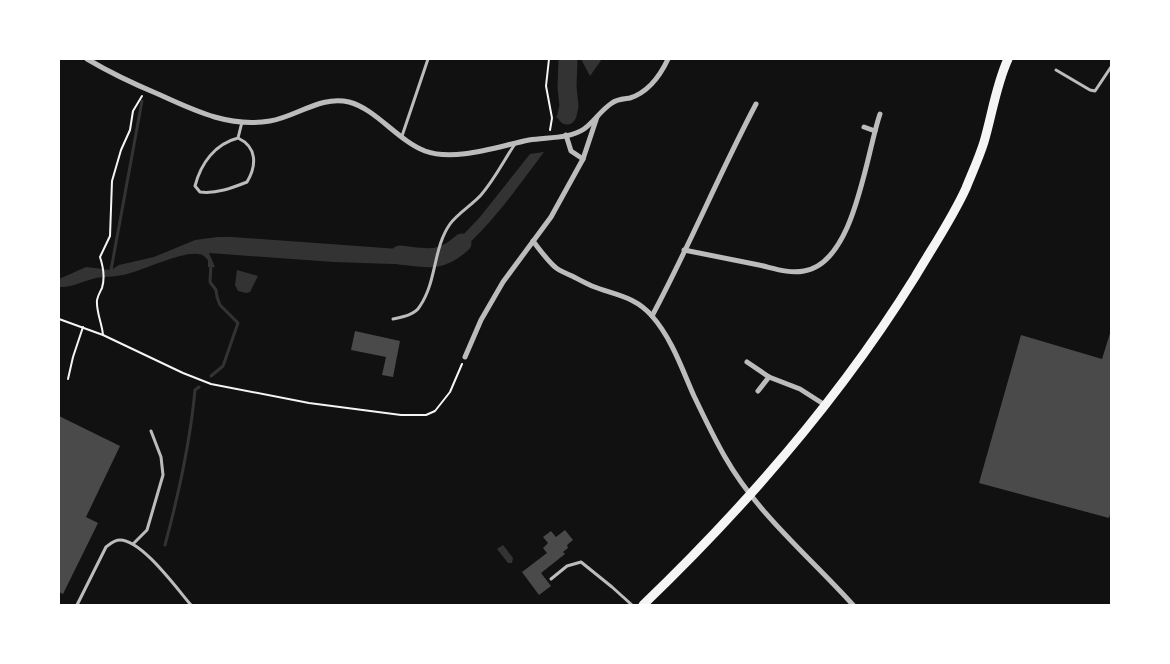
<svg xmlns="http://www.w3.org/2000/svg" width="1170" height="664" font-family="'Fira Sans',sans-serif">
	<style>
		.water { fill: #333 }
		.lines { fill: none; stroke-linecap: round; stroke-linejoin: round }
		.stream { stroke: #333; stroke-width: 3 }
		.river { stroke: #333; stroke-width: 19 }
		.building { fill: #4a4a4a }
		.path { stroke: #f5f5f5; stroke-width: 2 }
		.service { stroke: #bcbcbc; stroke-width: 3 }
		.minor { stroke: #bcbcbc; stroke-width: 5 }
		.secondary { stroke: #f5f5f5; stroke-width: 9 }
	</style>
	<rect width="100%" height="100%" fill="#111"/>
	<!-- water -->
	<g class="water">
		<polygon points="581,59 602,59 590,76"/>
		<polygon points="564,90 575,90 577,95 575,101 578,108 567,115 556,118 565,96"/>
		<path d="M544,152C521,182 474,252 439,262L446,247L463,235L480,217L530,154Z"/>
		<path d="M218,237H232L426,251L422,265L334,262L209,253L215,267H208V260C205,257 203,254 198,254C180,252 146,269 127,274C117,277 107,276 96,278C83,281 72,288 59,287V279L86,267L111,270L119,265L154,257L195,240Z"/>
		<polygon points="237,270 258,276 250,292 246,293 238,291 235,285"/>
		<polygon points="503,545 513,558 512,563 508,563 497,549"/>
	</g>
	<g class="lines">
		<!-- stream -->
		<g class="stream">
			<polyline points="211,265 210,282 216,290 217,297 220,305 238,323 223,366 211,376"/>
			<polyline points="111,270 142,101"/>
			<path d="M165,545C179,493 190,444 195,390L199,387"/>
		</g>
		<!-- river -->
		<g class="river">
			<polyline points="567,115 569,106 567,87 568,59"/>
			<path d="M400,255C427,258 440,263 462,243"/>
		</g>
	</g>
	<!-- building -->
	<g class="building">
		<polygon points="1111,330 1111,511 1109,518 979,483 1021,335 1102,359"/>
		<polygon points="355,331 400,341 393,377 382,375 386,357 351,350"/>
		<polygon points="59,416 120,446 86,517 98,523 63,594 59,592"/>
		<polygon points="565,530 573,540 567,545 568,548 563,552 565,554 541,573 551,586 539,595 522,572 547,553 543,548 548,543 543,537 551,531 556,537"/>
	</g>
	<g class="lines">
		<!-- path -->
		<g class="path">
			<polyline points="549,59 546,86 552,118 550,130"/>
			<polyline points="59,319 103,335 183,373 211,384 309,403 401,415 426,415 435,411 450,392 462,364"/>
			<path d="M103,335C102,323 96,312 97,300C98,295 100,292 102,288C105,278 103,266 100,257L110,236L112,181L121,150L130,130L133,111L142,96"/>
			<polyline points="68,379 73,357 83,327"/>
		</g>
		<!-- service -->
		<g class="service">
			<polyline points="1056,70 1090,90 1095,91 1111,67"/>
			<polyline points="402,136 428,59"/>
			<path d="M238,138C257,147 257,165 247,182C232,188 216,194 200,192L195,186C201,163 215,144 238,138L242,122"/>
			<path d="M393,319C402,317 415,315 420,306C437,281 433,248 450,224C458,213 472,205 481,195C495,179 504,160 515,144"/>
			<polyline points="133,544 147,530 163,475 161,457 151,431"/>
			<polyline points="551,579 567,566 581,562 612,587 632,605"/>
			<path d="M77,605L106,547C110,544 114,540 120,540C142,540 177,589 191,605"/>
		</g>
		<!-- minor -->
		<g class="minor">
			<path d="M87,59C109,72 134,84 158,94C193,110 229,128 270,121C296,117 321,95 349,102C376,109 397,140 425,151C455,162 499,146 529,140C547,137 569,139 584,129C594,122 601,110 612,103C617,99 623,99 630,98C649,92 660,76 668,59"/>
			<polyline points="864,127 875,131"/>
			<polyline points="566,135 571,151 583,159"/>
			<path d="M533,241C540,250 547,260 555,267C559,271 566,273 572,276C578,279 585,283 592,286C614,295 635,296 652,316C672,339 682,369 694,396C704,417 714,438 725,457C758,515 810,557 853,605"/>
			<path d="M684,250C709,255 734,260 759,265C773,268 789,274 804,271C855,263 866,154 880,114"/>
			<path d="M652,316C689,247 719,174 756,104"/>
			<polyline points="465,357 481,320 503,282 551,217 583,159 597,117"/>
			<polyline points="747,362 769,377 800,389 825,405"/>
			<polyline points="758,391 769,377"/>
		</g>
		<!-- secondary -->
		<path class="secondary" d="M643,605C745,507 840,398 915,277C932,248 952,219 966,188C972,173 979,158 984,142C992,115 996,85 1008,59"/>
	</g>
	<!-- border -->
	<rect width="1170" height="664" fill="none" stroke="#ffffff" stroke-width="120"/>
</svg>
